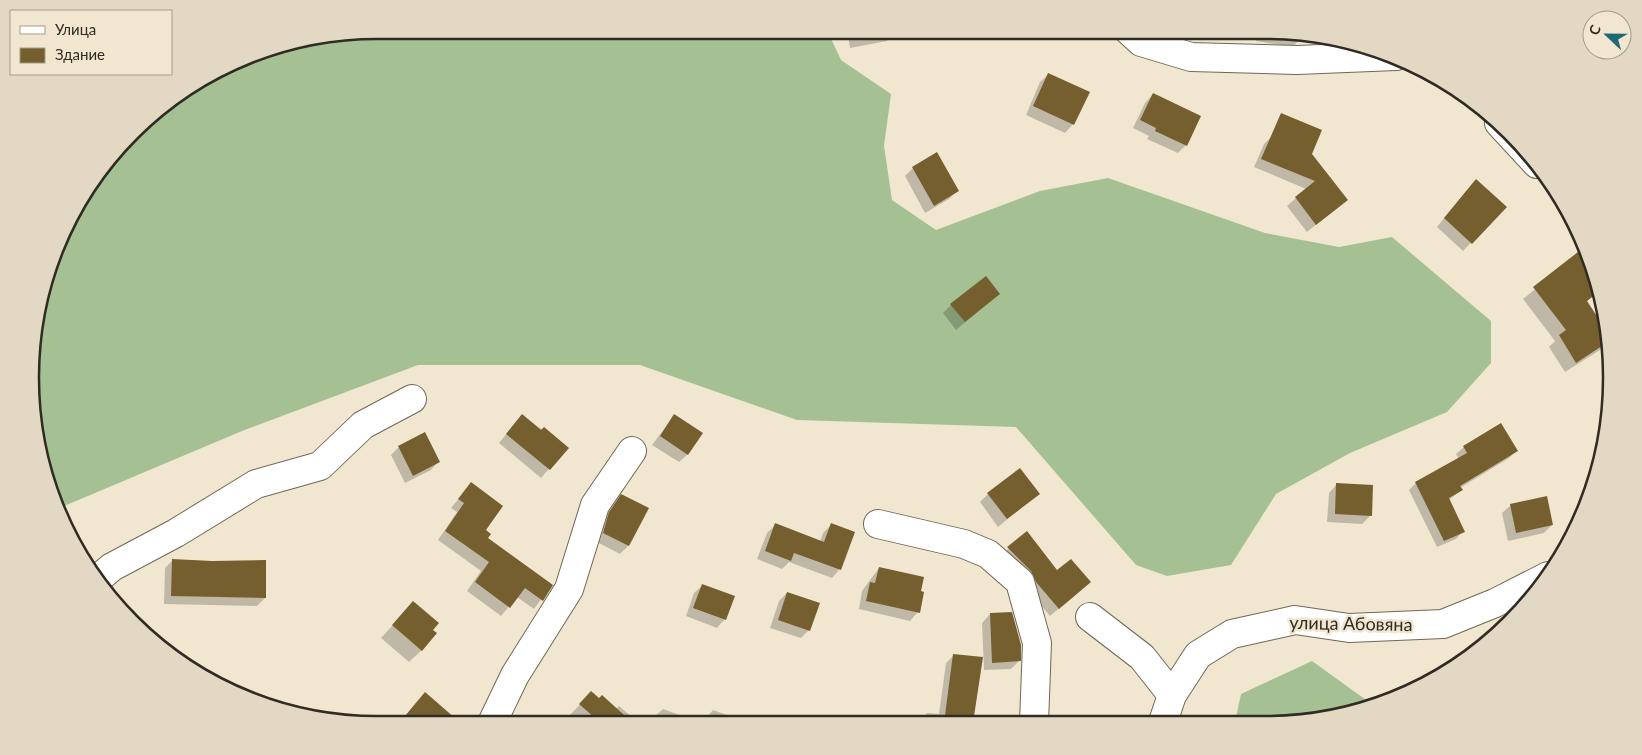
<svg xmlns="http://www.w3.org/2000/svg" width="1642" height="755" font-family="Lato,sans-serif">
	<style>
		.forest { fill: #a5c193 }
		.shadow { fill: #0003 }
		.building { fill: #755f2f }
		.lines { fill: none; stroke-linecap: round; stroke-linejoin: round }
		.minor-casing { stroke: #716754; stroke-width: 30 }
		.minor { stroke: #fff; stroke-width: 28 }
		.labels { text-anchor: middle; stroke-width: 5; stroke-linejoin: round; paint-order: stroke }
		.street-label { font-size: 18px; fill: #302c23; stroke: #f1e7d1 }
		.rim { fill: none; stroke: #302c23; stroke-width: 2.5 }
	</style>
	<rect width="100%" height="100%" fill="#f1e7d1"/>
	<!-- forest -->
	<g class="forest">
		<polygon points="378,30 827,30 841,60 891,94 884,146 892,200 936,230 1040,191 1108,178 1265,233 1339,247 1392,237 1491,321 1491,363 1447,412 1350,453 1276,494 1231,565 1167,576 1136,565 1016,427 797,420 640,365 418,365 242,431 57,509 48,489 33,423 37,310 77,204 149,116 204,76 266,49"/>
		<polygon points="1312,661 1373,705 1310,722 1235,722 1241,694"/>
	</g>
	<!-- shadow -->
	<g class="shadow">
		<polygon points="847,30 895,30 895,32 887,41 850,48"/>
		<polygon points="1234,30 1265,30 1302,34 1301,39 1292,47 1256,41 1256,38"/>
		<polygon points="1049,74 1073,124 1065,133 1026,115 1040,82"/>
		<polygon points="1153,94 1186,145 1178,153 1147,139 1149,136 1133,128 1145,103"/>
		<polygon points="1272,136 1311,154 1346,200 1307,232 1287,206 1306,189 1254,167 1264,144"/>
		<polygon points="913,168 957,191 949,199 925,213 905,176"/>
		<polygon points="1468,189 1505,207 1463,251 1437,227"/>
		<polygon points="1578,254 1595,277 1599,290 1586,302 1608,336 1608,342 1600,350 1565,372 1549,347 1555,341 1523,299"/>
		<polygon points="998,294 956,330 943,313 951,305"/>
		<polygon points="522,415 567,448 541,478 499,443"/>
		<polygon points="674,416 688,454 679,462 652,445"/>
		<polygon points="399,447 439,461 431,470 405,483 391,455"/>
		<polygon points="1464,447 1516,451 1509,458 1460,488 1461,490 1449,500 1463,531 1456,539 1437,547 1409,490 1416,483 1459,459 1456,454"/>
		<polygon points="471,484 487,539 551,586 534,609 517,597 501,616 467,591 481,571 438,540 457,512 451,508"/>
		<polygon points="1337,484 1370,516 1362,524 1327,522 1329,493"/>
		<polygon points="988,494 1038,494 998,527 980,502"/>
		<polygon points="622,496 628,546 620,554 595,541 601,521"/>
		<polygon points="1511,505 1552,525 1544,533 1508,541 1502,513"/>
		<polygon points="776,524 820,542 823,533 831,525 840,569 832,578 789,562 782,569 757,559 767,533"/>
		<polygon points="1027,533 1057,572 1081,590 1050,616 1000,556"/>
		<polygon points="173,560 265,598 257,606 164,604 165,568"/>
		<polygon points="879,568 919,592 918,612 910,621 859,609 862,591"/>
		<polygon points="703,585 725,619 717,628 686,616 694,593"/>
		<polygon points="787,593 809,630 801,638 770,628 779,601"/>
		<polygon points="413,603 422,650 409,662 381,638"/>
		<polygon points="990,614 1019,661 1011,669 984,670 982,623"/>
		<polygon points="954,655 982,658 972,723 919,723 927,713 939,714 946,663"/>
		<polygon points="1414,689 1398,698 1380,703 1388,692"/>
		<polygon points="591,693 608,708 594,724 576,724 568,717"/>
		<polygon points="417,702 444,725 398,725"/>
		<polygon points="619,706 640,724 601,724"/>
		<polygon points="663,709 702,723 713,710 752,724 651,724 652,719"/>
		<polygon points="760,720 770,724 756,724"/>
	</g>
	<!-- building -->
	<g class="building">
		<polygon points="1048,73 1090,92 1074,125 1033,106"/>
		<polygon points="1153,93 1201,116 1187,146 1155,131 1156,128 1140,120"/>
		<polygon points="1281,113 1322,130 1312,154 1348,200 1316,225 1295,197 1315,181 1261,159"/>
		<polygon points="937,152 959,191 934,206 912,167"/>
		<polygon points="1476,179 1507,207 1472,244 1444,218"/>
		<polygon points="1578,252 1594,273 1600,291 1587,301 1608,333 1608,342 1576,363 1559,335 1566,330 1533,287"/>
		<polygon points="986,276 1000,294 965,322 950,304"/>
		<polygon points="522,414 541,430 544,427 569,448 550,470 506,434"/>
		<polygon points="674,414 703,433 688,455 660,436"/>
		<polygon points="1501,423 1518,451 1460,486 1463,490 1449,498 1465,532 1444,541 1415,482 1467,453 1463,446"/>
		<polygon points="425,432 440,462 413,476 398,446"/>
		<polygon points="1020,468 1040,494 1007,519 987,493"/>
		<polygon points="471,482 503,506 486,530 491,534 488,538 553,585 543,601 525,588 510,608 475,582 489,562 445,531 464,503 458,499"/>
		<polygon points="1336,483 1373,485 1372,516 1335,514"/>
		<polygon points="621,494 649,508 629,546 603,533 609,512"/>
		<polygon points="1547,496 1553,525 1516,533 1510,504"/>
		<polygon points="775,523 824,542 831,523 855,532 841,570 794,553 791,561 765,551"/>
		<polygon points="1027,531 1057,570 1071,559 1091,582 1059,609 1036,582 1031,571 1007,547"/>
		<polygon points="172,559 212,561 266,560 266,598 171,596"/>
		<polygon points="879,567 924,577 921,591 924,592 920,613 866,601 870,582 875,583"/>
		<polygon points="702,584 735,596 726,620 693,608"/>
		<polygon points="787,592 820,603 810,631 778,620"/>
		<polygon points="413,601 439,623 433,630 437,633 422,651 392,625"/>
		<polygon points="1012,612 1021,645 1021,661 992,663 990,613"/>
		<polygon points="953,654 983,657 973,723 944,723"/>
		<polygon points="591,691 599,698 602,695 634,724 602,724 579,704"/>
		<polygon points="425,692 463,725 415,725 405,716"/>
	</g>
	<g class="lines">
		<defs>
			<g id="minor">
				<polyline points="1128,30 1141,42 1191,57 1297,60 1396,56"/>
				<polyline points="1499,123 1537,164"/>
				<polyline points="878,524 964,544 988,554 1020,582 1037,643 1034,723"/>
				<polyline points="99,578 112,567 176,533 256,484 320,466 363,425 412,399"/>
				<polyline points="1090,617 1142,657 1172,695"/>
				<polyline points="1163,722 1172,695 1198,655 1232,634 1295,620 1349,628 1443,624 1495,603 1548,576"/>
				<polyline points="491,725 515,675 569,589 595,505 632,451"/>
			</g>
		</defs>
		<!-- minor casing -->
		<use href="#minor" class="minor-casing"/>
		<!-- minor -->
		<use href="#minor" class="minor"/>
	</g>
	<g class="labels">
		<!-- street labels -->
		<g class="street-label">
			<text transform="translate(1351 624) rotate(1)" y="6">улица Абовяна</text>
		</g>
	</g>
	<!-- crop -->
	<path d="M0 0H1642V755H0ZM377 39H1265A338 338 0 0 1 1603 377V378A338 338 0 0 1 1265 716H377A338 338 0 0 1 39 378V377A338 338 0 0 1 377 39Z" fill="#e2d8c3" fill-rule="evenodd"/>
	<path class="rim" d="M377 39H1265A338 338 0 0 1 1603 377V378A338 338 0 0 1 1265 716H377A338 338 0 0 1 39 378V377A338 338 0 0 1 377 39Z"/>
	<!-- legend -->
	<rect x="10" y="10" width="162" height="65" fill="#f1e7d1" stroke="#a49c8b"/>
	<rect x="20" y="26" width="25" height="8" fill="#ffffff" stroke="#a49c8b"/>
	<text x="55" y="35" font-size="15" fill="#302c23">Улица</text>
	<rect x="20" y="48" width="25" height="15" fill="#755f2f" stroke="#a49c8b"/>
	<text x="55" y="60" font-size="15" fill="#302c23">Здание</text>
	<!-- north arrow -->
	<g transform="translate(1607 35) rotate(292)"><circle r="24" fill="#f1e7d1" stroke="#a49c8b"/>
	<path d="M0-4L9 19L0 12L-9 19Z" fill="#1f6974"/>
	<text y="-8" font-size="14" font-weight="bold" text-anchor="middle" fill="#302c23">С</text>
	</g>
</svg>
